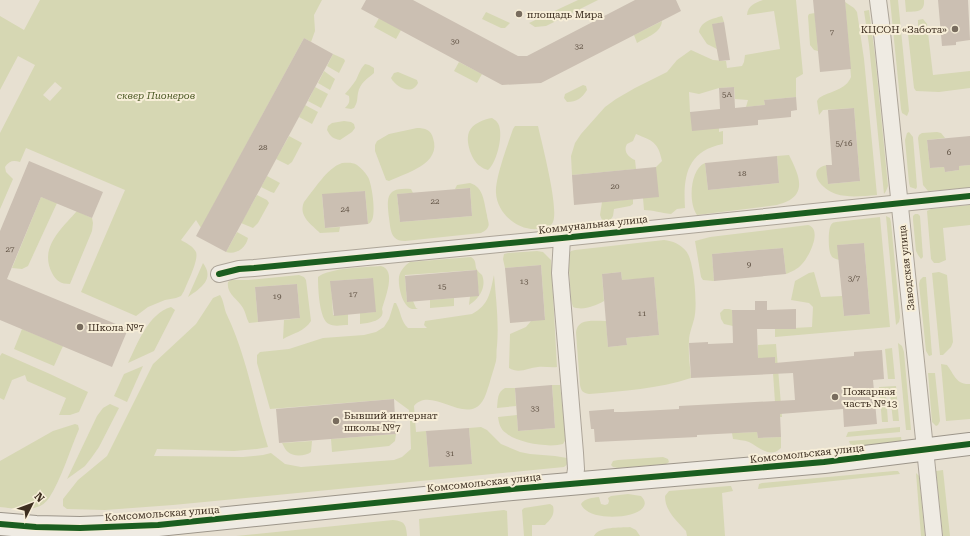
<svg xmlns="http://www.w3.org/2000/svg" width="970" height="536" font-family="'Roboto Serif',serif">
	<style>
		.green { fill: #d6d7b3; fill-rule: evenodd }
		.building { fill: #cbbfb2 }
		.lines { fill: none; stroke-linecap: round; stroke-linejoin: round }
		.street-casing { stroke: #ada599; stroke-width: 18 }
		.secondary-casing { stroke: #9c958a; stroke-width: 24 }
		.street { stroke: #efebe3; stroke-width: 16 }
		.secondary { stroke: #efebe3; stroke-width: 22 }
		.cycleway-casing { stroke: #f7eed8; stroke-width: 8 }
		.cycleway { stroke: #1b5e20; stroke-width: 6 }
		.poi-dot { fill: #786c5e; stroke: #f7eed8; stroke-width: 1.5 }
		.labels { text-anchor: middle; stroke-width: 4; stroke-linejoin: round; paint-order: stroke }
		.number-label { font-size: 8px; fill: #605244 }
		.poi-label { font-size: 10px; fill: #3d2e20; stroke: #f7eed8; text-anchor: start }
		.park-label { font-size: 10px; font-style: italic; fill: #4d5a26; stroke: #f7eed8 }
		.street-label { font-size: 10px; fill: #3d2e20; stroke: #f7eed8 }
	</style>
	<rect width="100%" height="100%" fill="#e7e0d1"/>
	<!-- green -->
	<g class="green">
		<path d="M40,0H322L314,15L315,31L311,42L304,38L201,228L196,220L181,240C186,243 193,246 196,252C199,260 187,283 184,291L181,296L176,298L165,300L148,307L136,316L81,292L125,190L26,148L20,162C13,160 9,161 5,167L6,172L13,179L0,209V133L35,65L18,56L0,90V16L24,30ZM55,82L62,88L50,101L43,95Z"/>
		<polygon points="578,0 598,0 546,26 535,27 529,23"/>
		<path d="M763,0H796L803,74L796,78V97L764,100L765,105L746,107L748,100L735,99L734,87L719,88L699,94L689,92L690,112L719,128V132L723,131V144C687,151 683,176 685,208L677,209L671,214C661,213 653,210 644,210L643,198L656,167L662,161C658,142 653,141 636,134L633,141L627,144C623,151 628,157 635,160L636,169L572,175L571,156L575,143L581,134L605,107L616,99L635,88L667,72L677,60L691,50L713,60L726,61L727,68L742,66L744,62L745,55L780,49L774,11L747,15C748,5 755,3 763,0Z"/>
		<polygon points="890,0 898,0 909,111 907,116 902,113 901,109"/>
		<path d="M905,0H924C925,13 916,11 906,12Z"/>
		<path d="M845,2L854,8L857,12L859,25L864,59L877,195C863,196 849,198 836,194C823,190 804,170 827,165L828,184L860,181L854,108L823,110L819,115L817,101L819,98C830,91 846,90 851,77Z"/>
		<polygon points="869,10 875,55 888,186 886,191 884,194 869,45 864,11"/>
		<polygon points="486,12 510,23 505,28 501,28 482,19"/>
		<polygon points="815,13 818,51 814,50 810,45 808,16 809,14"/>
		<path d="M722,16L724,22L713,24L717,49L707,44L699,32C701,21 712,19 722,16Z"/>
		<polygon points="379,18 401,30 396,39 374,27"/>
		<polygon points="923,19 927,24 933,75 970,71 970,88 939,92 916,91 914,88 908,34 916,32 918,30 918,20"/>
		<path d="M662,21C661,33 647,37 637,43L634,35Z"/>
		<polygon points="333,54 344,59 345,61 339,73 327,66"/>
		<polygon points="459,62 482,74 477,83 454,71"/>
		<path d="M365,64L369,65L374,68V73C367,79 360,83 358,93C357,98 358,102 354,108L351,109L345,108C349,104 350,102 349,96L345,94C349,89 353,85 356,80C359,74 360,69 365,64Z"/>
		<polygon points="324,71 335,79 330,90 318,83"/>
		<path d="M398,72L417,80L418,83C412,96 396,87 391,78L394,73Z"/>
		<path d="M583,85L586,86L587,90C582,98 577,102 567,102L564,98L565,94Z"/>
		<polygon points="315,87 328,94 321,108 308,101"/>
		<polygon points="305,105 318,112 312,124 299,117"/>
		<path d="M492,118C493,119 496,120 497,122C505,131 497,163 488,170C485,169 482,168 480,166C472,161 465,142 469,132C472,124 484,119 492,118Z"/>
		<path d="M344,121L351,122L354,124L355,128L352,132L340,140C333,139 330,136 327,130L328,126L332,123Z"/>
		<path d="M515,126H538C542,144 559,208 553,222C552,225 549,226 546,227C524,236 497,216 496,193C495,178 508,144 513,129Z"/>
		<path d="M417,128C425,128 431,130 433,138C442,164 406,173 389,181L386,180L375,151V145L377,141L389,134Z"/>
		<polygon points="909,132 913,137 917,187 916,189 910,187 909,183 905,140 907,133"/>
		<polygon points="937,132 941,133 945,138 927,140 930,168 944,167 945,172 959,170 959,166 970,165 970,188 928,191 923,185 918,138 919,135 922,133"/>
		<polygon points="289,136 302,143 292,162 288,165 276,159"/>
		<path d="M789,155C800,177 809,197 777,205L697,215C688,203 690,169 705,163L708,190L779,183L777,156Z"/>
		<path d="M342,163C347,163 352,162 357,165C361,168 365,172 368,177C372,184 376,213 372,220C371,222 370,223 368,224L365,191L322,195L325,228L340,227L339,232L320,233C311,224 298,216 304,202C314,190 327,168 342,163Z"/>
		<polygon points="267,176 280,183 274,193 271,192 261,187"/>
		<path d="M470,183C484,187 484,203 487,215C487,219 490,224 488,227C487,230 483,232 481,233L405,241C400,241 397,240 394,237C390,232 390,224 389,218C387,198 385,187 411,189L413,193L397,194L400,222L472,216L470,188L455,189L457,185Z"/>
		<polygon points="257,195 267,200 269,203 258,223 253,228 241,223"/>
		<polygon points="41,197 57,203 28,266 22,269 12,268"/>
		<polygon points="633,199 633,204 630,206 614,209 613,216 611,219 606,221 602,220 600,215 602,202"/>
		<polygon points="970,205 970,225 943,228 946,260 939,263 934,263 931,259 927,211 931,209"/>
		<path d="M77,211L92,218L93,223L92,231L70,284C61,284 56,281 52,273C39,248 61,229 77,211Z"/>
		<polygon points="915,214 918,214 920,216 923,257 921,259 918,255 916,251 913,220 913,216"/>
		<polygon points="886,216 890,218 891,222 900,317 899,322 896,325"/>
		<path d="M880,217L890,327L775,337V329L812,327L813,307L809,303L791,300L795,281L809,273L814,272L821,297L842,296L844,316L870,314L864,243L838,245L839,260C836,259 832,258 831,255C828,250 828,229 831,225C833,222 833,223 836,222Z"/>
		<path d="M808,225C823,229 809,257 802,264C798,269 791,272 786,274L783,248L712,254L714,281L703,280L701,277L695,241L710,237Z"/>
		<path d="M237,232L248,238C246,248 236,255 226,252Z"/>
		<path d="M664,240C673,241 680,244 686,251C694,260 697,301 695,314C694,323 689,332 689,341C688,353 690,366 691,378C658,389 623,391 589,394C583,393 581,391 580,385L576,333C577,318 593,321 606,321L608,347L627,345L626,338L659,335L654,278L622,280L621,272L602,274L604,301C595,306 583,311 573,307L571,300L568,255L571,251L575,250Z"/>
		<path d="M537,251L543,252L551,260L557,367C551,368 544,366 538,367C528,368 519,374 509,368L510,334L526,327L531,321L545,319L541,265L505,268L503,259L504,254L508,253Z"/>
		<path d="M471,257C476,260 475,263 476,268C477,271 480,273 482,275C487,287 479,299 469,305L470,296H479L476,270L405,275L407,302L413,301L416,308L418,309C416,309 414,309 412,309C402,306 398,286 399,277C400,271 405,265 410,262Z"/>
		<path d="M203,263C215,279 201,288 188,297Z"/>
		<path d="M381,266C397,270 385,298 382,309C386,321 368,323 360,324V313L375,312L372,278L331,281L333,315L348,314V325C342,325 334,327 329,324C319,320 318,287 318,277C328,268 367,267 381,266Z"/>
		<polygon points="939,272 947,275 953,342 951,347 943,355 940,355 932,273"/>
		<path d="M299,275L304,277L306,280L311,321C304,332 293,333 283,339L284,320L300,318L297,284L255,287L258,322L249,323C246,318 246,313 243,308C238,299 226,294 228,282L231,280H248Z"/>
		<path d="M494,275C496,299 499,322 497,346C496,351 497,356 496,361C494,369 491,377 489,385C486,393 484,404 475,408C456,416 429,388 414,406L416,432L426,431L429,467L472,463L469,428L481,427L487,430L501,444L520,452L530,454L555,456L567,458C569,462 568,464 564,467L173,505L105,510L67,509L63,506V499L78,480L107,456L153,364L196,324L213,298L220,295C224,301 224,309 227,315C247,357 254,403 268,447L257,449L234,451L157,449L154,456L243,457L263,455L271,453L285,464L301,467L394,460L402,457L411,449L410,421L409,410L394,399L270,409L257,363V355L260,352L289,349L323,338L364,335L376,332L384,327L389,319L394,303H396C401,312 401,322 408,328H427L424,325L425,321L472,314C489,305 490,293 494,275Z"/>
		<polygon points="923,277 926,277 932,355 929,356 926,351 919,284 920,280"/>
		<polygon points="454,298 454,306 430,308 430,300"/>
		<path d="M171,307L175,310L154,351L128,363C138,343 148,314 171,307Z"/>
		<polygon points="724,309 729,309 732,310 733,326 724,324 721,319 720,313"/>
		<polygon points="22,329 63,346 54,366 14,349"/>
		<polygon points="898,343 902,346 904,352 911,430 906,430"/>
		<polygon points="776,344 782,417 776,417 773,373 758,358 758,345"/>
		<polygon points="892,348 895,379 888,379 885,349"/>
		<polygon points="2,353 50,374 88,392 79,412 70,415 59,415 66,398 27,381 25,375 12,380 4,400 0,398 0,356"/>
		<path d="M941,364L947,365C954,374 956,385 970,384V419L946,421Z"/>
		<polygon points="143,366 127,402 114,396 124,374"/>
		<polygon points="928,373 935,373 940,421 938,425 936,426 932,422"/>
		<path d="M552,385H560L566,439L563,444C549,448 517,443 506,433C500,429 499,423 498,417L517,415L518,431L555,428Z"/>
		<polygon points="896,386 899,421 893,421 890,394 886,395 888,422 882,422 879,387"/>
		<path d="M505,388H515L516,406L497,408C498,400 497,392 505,388Z"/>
		<polygon points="110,404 119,408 99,447 92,457 85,466 67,479 97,416 103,408"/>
		<path d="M75,424L78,425L79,429C70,450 61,480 49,498C46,502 42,506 37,507C28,511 10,508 0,507V461L53,431Z"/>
		<polygon points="900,427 900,432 846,437 848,432"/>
		<path d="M757,432L758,438L781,437V448C770,459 759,447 749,442C744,440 738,440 733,439L732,433Z"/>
		<polygon points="396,434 395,441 389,446 332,452 331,439"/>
		<polygon points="901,437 902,443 859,447 850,444 849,441"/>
		<path d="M312,441L311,452C306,456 293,457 288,452C285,450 284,446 282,443Z"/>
		<polygon points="663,457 668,459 669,462 666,464 618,468 613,467 611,465 613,461 618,460"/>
		<polygon points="943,470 950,536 943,536 936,471"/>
		<polygon points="894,471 898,471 900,474 758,489 759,484 762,483"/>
		<polygon points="916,473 919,476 925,536 921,536"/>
		<path d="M729,486H731L733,491L722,493L725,536H687L686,531C676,520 665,511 665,496L669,491Z"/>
		<path d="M628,494L641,496C662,517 589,526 581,504C585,498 592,498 599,497L601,504L605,505L608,504L609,501L608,498L611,496Z"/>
		<path d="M550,504L553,506C555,515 551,519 545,525H532V536H524L522,510L524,508Z"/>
		<polygon points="504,510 507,511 508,536 420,536 419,519"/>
		<path d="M393,520C405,521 406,525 407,536H236Z"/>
		<path d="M630,527L636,530L640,536H594C599,526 620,528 630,527Z"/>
	</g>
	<!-- building -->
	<g class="building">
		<polygon points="366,0 413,0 518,56 527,56 635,0 676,0 681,11 541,83 502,85 361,9"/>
		<polygon points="813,0 845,0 851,69 820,72"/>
		<polygon points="938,0 968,0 970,40 956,42 956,45 942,46"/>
		<polygon points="724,22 730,60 719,61 712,24"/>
		<polygon points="304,38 333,54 226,252 196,236"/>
		<polygon points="734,87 735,108 765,105 764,100 796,97 797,110 791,111 791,117 758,120 758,125 692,131 690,112 720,109 719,88"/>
		<polygon points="854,108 860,181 828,184 826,165 832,165 828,110"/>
		<polygon points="970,136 970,165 959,166 959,170 945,172 944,167 930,168 927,140"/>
		<polygon points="777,156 779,183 708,190 705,163"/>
		<polygon points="29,161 103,192 92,218 41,197 7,279 128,329 112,367 0,320 0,231"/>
		<polygon points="656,167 659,197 574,205 572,175"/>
		<polygon points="470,188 472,216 400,222 397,194"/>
		<polygon points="365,191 368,224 325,228 322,194"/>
		<polygon points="864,243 870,314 844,316 837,245"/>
		<polygon points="783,248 786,274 714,281 712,254"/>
		<polygon points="541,265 545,320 510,323 505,268"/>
		<polygon points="477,270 479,296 407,302 405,276"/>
		<polygon points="621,272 622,280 654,277 659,335 626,338 627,345 608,347 602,274"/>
		<polygon points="373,278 376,312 334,316 330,281"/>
		<polygon points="297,284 300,318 258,322 255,287"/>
		<polygon points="755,301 767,301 767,310 796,309 796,329 757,329 758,358 775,357 775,363 854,356 854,352 882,350 884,379 873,380 877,424 844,427 843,409 780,414 781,437 758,438 757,432 697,435 697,437 595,442 594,429 591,429 589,411 614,409 614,412 623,412 679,409 679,406 795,400 793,373 691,378 689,343 708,342 708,344 733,343 732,310 755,310"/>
		<polygon points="552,385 555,428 518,431 515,388"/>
		<polygon points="394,399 396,434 279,443 276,409"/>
		<polygon points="469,428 472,464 429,467 426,431"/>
	</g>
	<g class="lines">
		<defs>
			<g id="street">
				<polyline points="878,0 881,23 934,536"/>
				<polyline points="562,238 560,273 575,453 576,469 574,483"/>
				<polyline points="219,274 239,269 254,268 562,238 970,196"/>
			</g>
			<polyline id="secondary" points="0,524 36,527 80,528 158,525 512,489 824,462 970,444"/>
		</defs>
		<!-- street casing -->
		<use href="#street" class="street-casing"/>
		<!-- secondary casing -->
		<use href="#secondary" class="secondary-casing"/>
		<!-- street -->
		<use href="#street" class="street"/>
		<!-- secondary -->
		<use href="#secondary" class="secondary"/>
		<defs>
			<g id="cycleway">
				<polyline points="219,274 239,269 254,268 562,238 970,196"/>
				<polyline points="0,524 36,527 80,528 158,525 512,489 824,462 970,444"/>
			</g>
		</defs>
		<!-- cycleway casing -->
		<use href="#cycleway" class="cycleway-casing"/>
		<!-- cycleway -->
		<use href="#cycleway" class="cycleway"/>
	</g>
	<!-- markers -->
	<g class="poi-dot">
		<circle cx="519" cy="14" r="4"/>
		<circle cx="955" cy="29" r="4"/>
		<circle cx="80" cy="327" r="4"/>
		<circle cx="835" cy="397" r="4"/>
		<circle cx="336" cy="421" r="4"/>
	</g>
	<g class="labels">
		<!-- number labels -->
		<g class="number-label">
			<text x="832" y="35">7</text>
			<text x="455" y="44">30</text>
			<text x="579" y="49">32</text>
			<text x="727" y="97">5А</text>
			<text x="844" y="146">5/16</text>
			<text x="263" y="150">28</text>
			<text x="949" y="155">6</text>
			<text x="742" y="176">18</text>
			<text x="615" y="189">20</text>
			<text x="435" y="204">22</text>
			<text x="345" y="212">24</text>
			<text x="10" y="252">27</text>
			<text x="749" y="267">9</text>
			<text x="854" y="281">3/7</text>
			<text x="524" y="284">13</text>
			<text x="442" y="289">15</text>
			<text x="353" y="297">17</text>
			<text x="277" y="299">19</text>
			<text x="642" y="316">11</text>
			<text x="535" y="411">33</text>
			<text x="450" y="456">31</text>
		</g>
		<!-- poi labels -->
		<g class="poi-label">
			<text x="527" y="18">площадь Мира</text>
			<text x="947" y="33" text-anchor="end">КЦСОН «Забота»</text>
			<text x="88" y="331">Школа №7</text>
			<text x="843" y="395">Пожарная<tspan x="843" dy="12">часть №13</tspan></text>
			<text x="344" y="419">Бывший интернат<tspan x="344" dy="12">школы №7</tspan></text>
		</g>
		<!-- park labels -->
		<g class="park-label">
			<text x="156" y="99">сквер Пионеров</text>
		</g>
		<!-- street labels -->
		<g class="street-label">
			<text transform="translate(593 224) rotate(-6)" y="4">Коммунальная улица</text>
			<text transform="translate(906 268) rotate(-96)" y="4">Заводская улица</text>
			<text transform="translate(807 453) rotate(-6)" y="4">Комсомольская улица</text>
			<text transform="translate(484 482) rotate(-6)" y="4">Комсомольская улица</text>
			<text transform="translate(162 513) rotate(-4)" y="4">Комсомольская улица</text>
		</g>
	</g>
	<!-- north arrow -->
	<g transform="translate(32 504) rotate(48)" stroke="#f7eed8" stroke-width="3" paint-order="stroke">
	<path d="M0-3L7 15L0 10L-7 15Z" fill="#3d2e20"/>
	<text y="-6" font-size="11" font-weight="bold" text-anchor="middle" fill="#3d2e20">N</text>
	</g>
</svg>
